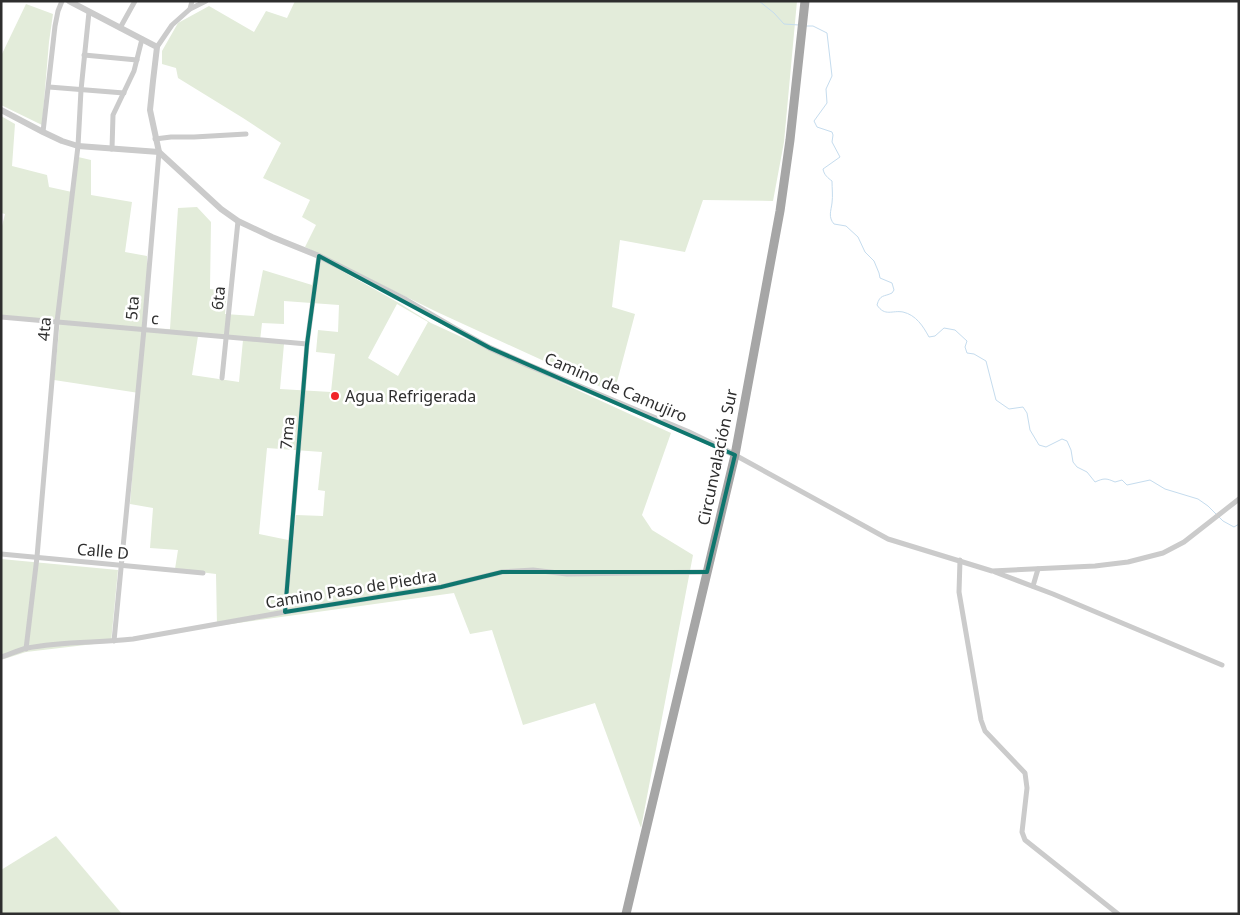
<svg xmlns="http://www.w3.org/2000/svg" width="1240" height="915" font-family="'Noto Sans',sans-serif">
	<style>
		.green { fill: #e3ecda; fill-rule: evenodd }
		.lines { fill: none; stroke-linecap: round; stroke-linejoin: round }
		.stream { stroke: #c5dcee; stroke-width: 1 }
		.minor { stroke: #cbcbcb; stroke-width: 5 }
		.tertiary { stroke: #cbcbcb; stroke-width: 6 }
		.primary { stroke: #a6a6a6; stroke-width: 9 }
		.marked { fill: none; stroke: #0f766e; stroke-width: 4; stroke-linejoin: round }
		.poi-dot { fill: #f12428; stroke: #fff; stroke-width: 2 }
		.labels { text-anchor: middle; stroke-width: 5; stroke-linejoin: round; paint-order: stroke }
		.street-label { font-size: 16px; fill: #2e2e2e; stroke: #fff }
		.poi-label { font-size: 16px; fill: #2e2e2e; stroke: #fff; text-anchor: start }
	</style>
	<rect width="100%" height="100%" fill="#fff"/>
	<!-- green -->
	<g class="green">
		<polygon points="295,1 797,1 784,142 773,201 703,200 685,252 620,240 612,307 635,314 614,393 437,312 305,247 316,225 302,217 310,200 263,178 281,143 243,118 178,78 176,68 162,64 162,51 178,23 209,6 254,32 266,11 287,18"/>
		<polygon points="26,4 53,14 49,42 42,125 1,105 1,56"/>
		<path d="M1,116L15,124L12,166L47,175L49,187L72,192L78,157L91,160V195L132,202L125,252L147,256V275L142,328L170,329L178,208L197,207L211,222L210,289L227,291L225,314L254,316L263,270L312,285L317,257L399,303L431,323L671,433L642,515L652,530L693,555L641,828L595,703L523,725L492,630L470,634L454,593L217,626L216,574L175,569L178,550L150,548L153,508L130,504L139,393L54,380L60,321L1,315V230L5,214L1,213ZM284,301L339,305L338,332L318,330L316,352L335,354L331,392L280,389L284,344L260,341L262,323L284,324ZM397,304L428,322L398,376L368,358ZM198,336L243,340L239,382L192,375ZM267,448L322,452L318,490L325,491L323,516L296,515L293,541L259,534Z"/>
		<polygon points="1,559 118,570 111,642 26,652 1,660"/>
		<polygon points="56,836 122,914 1,914 1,870"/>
	</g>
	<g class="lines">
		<!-- stream -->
		<g class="stream">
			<polyline points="759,1 774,13 784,24 799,25"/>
			<path d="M805,26H813L827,33L832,76L826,89L827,103L814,121L817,127L832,132L833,135L832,142L840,157L823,169C824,175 828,178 832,181C832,188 833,196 832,203C831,211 828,217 834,224L846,226L858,237L865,252L874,261L879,273L880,278L892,283L894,290L892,293C884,297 880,294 877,305C885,317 892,310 903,312C916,315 923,326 929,337L935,336L944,328L955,330L967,341L965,347L967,353L974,354L986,361L996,400L1009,409L1023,407L1027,413L1030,430L1039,445L1046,447L1062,439L1067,441L1071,450L1073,462L1077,467L1087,472L1095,482C1104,478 1106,478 1115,482L1122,480L1127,485L1150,480L1165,489L1198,499L1208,506L1216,514"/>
			<polyline points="1219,517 1223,521 1234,527 1239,524"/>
		</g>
		<!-- minor -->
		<g class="minor">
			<polyline points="190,9 192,1"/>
			<polyline points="120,28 135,1"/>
			<polyline points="157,47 172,25 190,9 206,1"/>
			<polyline points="84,55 137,60"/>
			<polyline points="49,87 124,93"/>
			<polyline points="43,132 55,26 58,11 62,1"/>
			<polyline points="155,139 171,137 194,137 246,134"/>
			<polyline points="112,149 113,115 134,71 142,39"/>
			<polyline points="1,317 307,344"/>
			<polyline points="222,378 238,221"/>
			<polyline points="735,455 888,539 992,571 1095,566 1128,562 1163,553 1184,542 1239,499"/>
			<polyline points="1,554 203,573"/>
			<polyline points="960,560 959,592 981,720 985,731 1025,773 1027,788 1022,832 1025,840 1118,914"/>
			<polyline points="995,572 1053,594 1222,665"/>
			<polyline points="1033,586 1038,569"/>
			<polyline points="285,612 307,344 319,256"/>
			<polyline points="114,641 144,329 159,152"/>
			<polyline points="26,649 37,557 57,322 78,146 81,90 89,12"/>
			<path d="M1,657C10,654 19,650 27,648C62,641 98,643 133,639L285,612L441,587L502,572L533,570L567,574L707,572"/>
		</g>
		<!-- tertiary -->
		<g class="tertiary">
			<polyline points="69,1 157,47 153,81 150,110 159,152"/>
			<polyline points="1,110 43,132 62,141 78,146 159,152 221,209 238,221 272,237 319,256 406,300 454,328 490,348 528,365 688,432 735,455"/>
		</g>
		<!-- primary -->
		<polyline class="primary" points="626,914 735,455 780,211 790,140 805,1"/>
	</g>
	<!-- marked area -->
	<path class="marked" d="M319,256L490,348L735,455L707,572H502L441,587L285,612L307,344Z"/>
	<!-- markers -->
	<circle class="poi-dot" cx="335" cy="396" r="5"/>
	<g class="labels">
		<!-- street labels -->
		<g class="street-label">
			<text transform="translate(218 298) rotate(-84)" y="6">6ta</text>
			<text transform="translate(132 308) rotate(-85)" y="6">5ta</text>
			<text transform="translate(155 318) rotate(5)" y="6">c</text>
			<text transform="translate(44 329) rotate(-85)" y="6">4ta</text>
			<text transform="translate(616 387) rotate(23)" y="6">Camino de Camujiro</text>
			<text transform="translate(287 433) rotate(-85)" y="6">7ma</text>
			<text transform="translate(717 457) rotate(-78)" y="6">Circunvalación Sur</text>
			<text transform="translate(103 551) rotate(5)" y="6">Calle D</text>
			<text transform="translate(351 589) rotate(-9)" y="6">Camino Paso de Piedra</text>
		</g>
		<!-- poi labels -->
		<g class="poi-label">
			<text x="345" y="402">Agua Refrigerada</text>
		</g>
	</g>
	<!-- border -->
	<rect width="1240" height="915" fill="none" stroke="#2e2e2e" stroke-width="5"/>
</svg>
